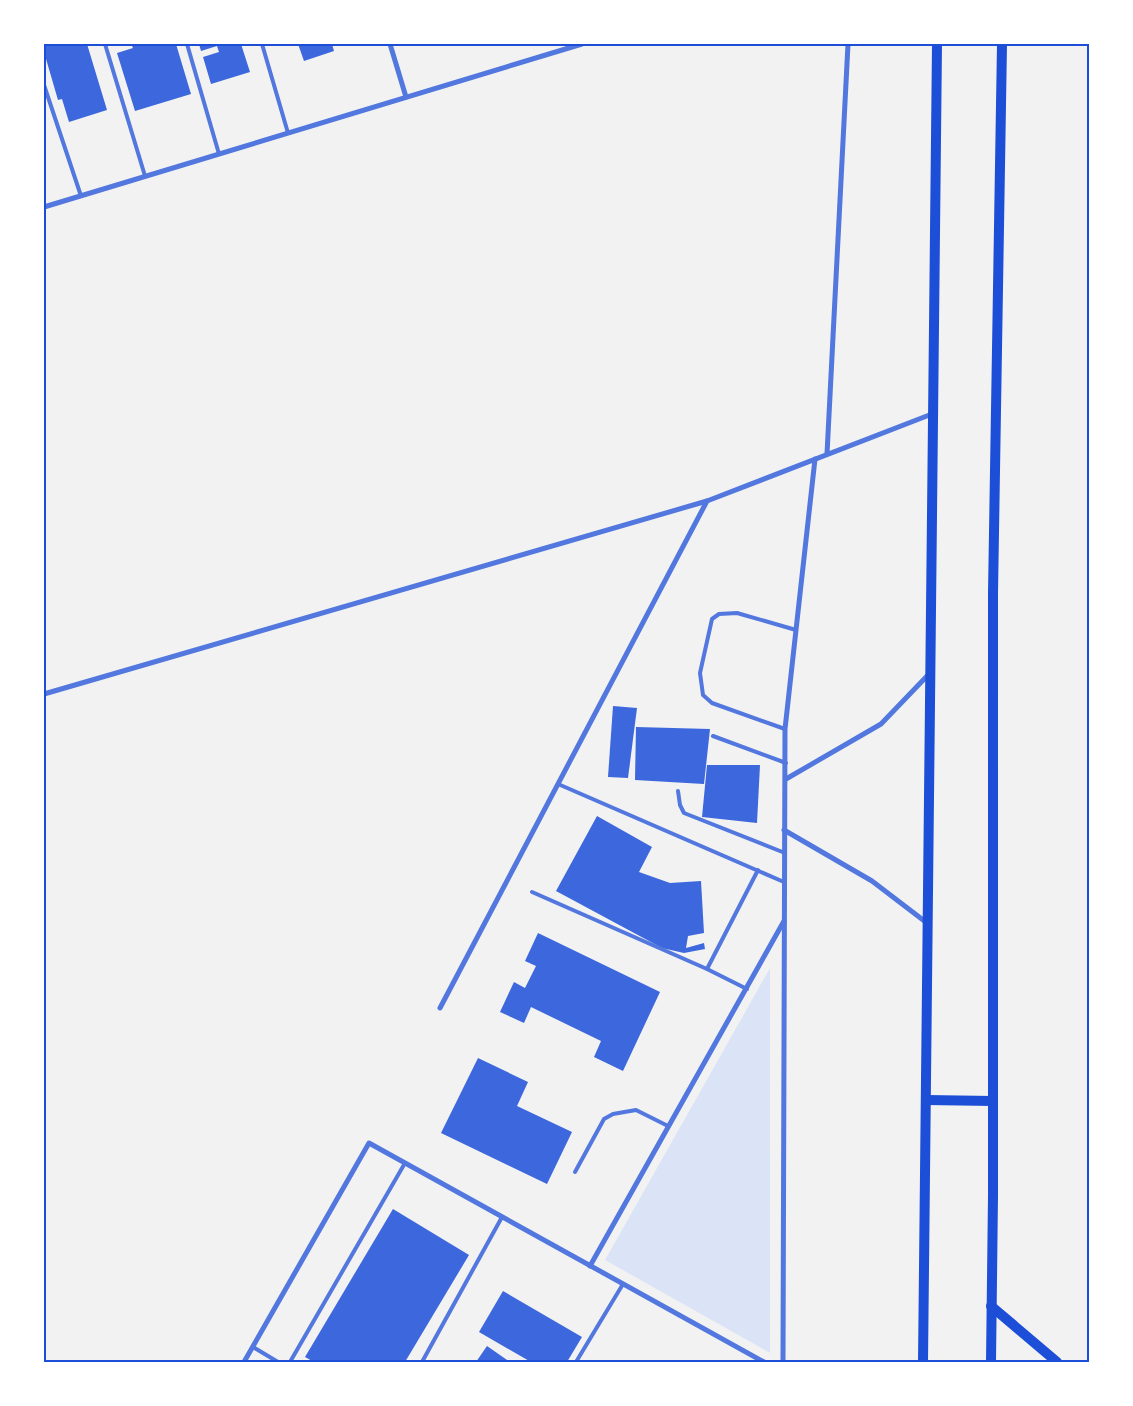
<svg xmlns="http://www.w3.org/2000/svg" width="1133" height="1406" font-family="Raleway,sans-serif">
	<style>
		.green { fill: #dbe4f7 }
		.building { fill: #3d67dc }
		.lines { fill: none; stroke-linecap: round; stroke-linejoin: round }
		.service { stroke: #5277de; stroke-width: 4 }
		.minor { stroke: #5277de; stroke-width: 5 }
		.secondary { stroke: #1d4ed8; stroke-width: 10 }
		.neatline { fill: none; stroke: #1d4ed8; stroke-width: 2 }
	</style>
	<rect width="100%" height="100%" fill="#f2f2f2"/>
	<!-- green -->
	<polygon class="green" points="770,968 770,1353 605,1260"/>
	<!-- building -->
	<g class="building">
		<polygon points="44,44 87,44 107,110 69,122 62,99 58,100 44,52"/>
		<polygon points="131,44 176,44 191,94 135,111 117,53 133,48"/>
		<polygon points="199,44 241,44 250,72 211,84 203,57 219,52 217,46 201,51"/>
		<polygon points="298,44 332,44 334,51 304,61"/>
		<polygon points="613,706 637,708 628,778 608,777"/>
		<polygon points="636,727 710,729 704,784 635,780"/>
		<polygon points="707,765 760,765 757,823 702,817"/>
		<polygon points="597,816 652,847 639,872 670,883 701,881 704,933 688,936 686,948 704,943 705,949 684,953 662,948 556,891"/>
		<polygon points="538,933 660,992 623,1071 594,1057 601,1041 531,1007 524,1023 500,1012 514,982 525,988 536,966 525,961"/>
		<polygon points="478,1058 528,1082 517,1106 572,1132 547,1184 441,1133"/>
		<polygon points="393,1209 469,1255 405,1362 314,1362 305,1357"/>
		<polygon points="503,1291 582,1337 567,1362 531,1362 479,1332"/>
		<polygon points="487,1346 510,1362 476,1362"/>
	</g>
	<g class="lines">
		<!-- service -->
		<g class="service">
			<polyline points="105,44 145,176"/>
			<polyline points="187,44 219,154"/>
			<polyline points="262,44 288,133"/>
			<polyline points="44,85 81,196"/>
			<polyline points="785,729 712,703 703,695 700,673 712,619 719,614 737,613 796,630"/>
			<polyline points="713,736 786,763"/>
			<polyline points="558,784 784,882"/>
			<polyline points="678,791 680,805 684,813 785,853"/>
			<polyline points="532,892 707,969 747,989"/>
			<polyline points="707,969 758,870"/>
			<polyline points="575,1172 604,1119 613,1114 636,1110 668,1126"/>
			<polyline points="253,1347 278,1362"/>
			<polyline points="290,1362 405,1163"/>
			<polyline points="422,1362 502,1217"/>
			<polyline points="576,1362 623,1284"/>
		</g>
		<!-- minor -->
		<g class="minor">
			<polyline points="390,44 406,97"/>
			<polyline points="44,207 582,44"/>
			<polyline points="827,454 848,44"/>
			<polyline points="44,694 707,501 932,414"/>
			<polyline points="786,779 881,724 929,674"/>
			<polyline points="784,830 872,881 927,923"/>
			<polyline points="440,1008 707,501"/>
			<polyline points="590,1266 784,921"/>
			<polyline points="244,1362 369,1143 764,1362"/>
			<polyline points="783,1362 785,729 815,459"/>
		</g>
		<!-- secondary -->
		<g class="secondary">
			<polyline points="926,1100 993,1101"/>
			<polyline points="991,1306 1057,1362"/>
			<polyline points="923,1362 937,44"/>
			<polyline points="991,1362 993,1196 993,593 1002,44"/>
		</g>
	</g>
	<!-- border -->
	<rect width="1133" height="1406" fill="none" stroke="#ffffff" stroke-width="90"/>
	<rect x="45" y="45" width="1043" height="1316" class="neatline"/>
</svg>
